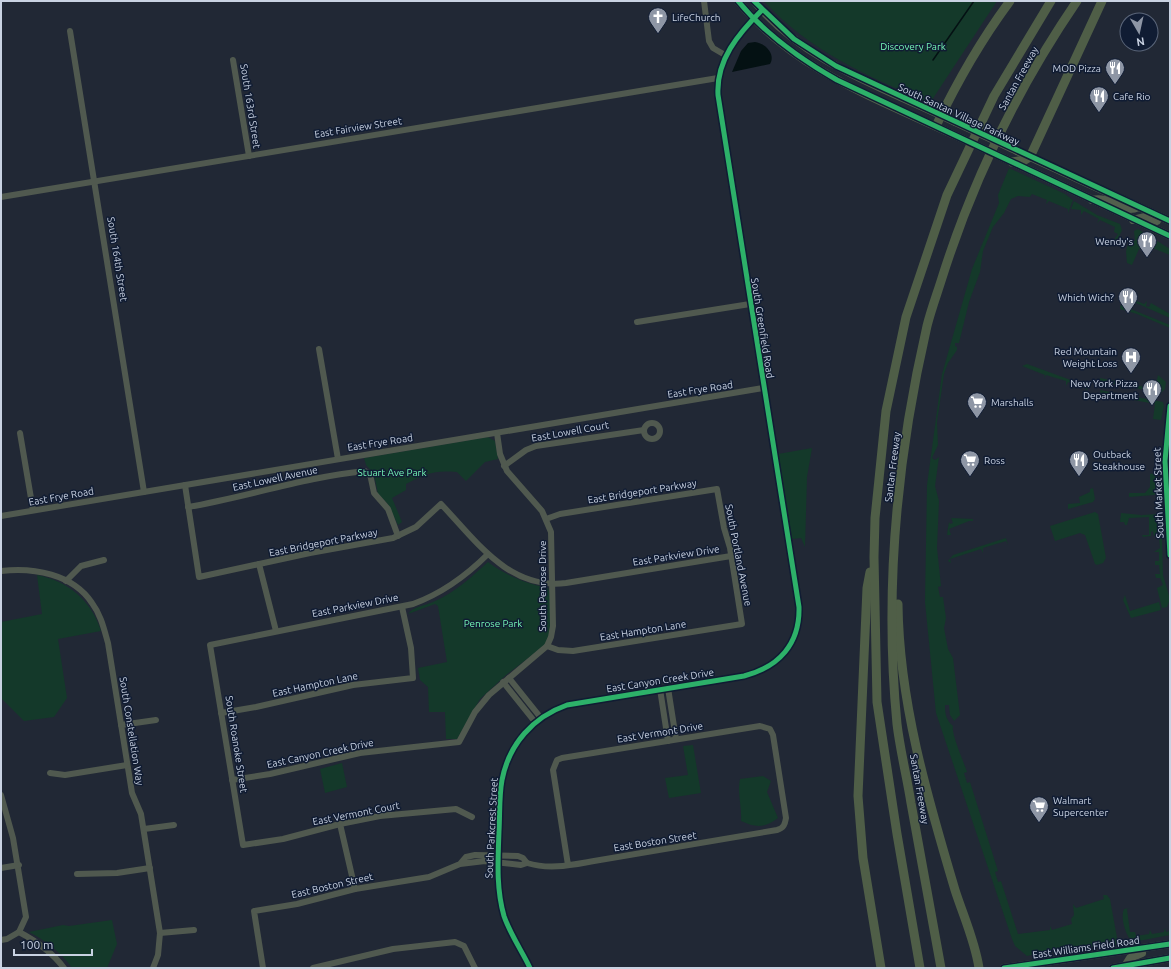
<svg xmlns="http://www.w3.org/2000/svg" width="1171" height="969" font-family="Ubuntu,sans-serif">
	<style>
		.green { fill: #14392a }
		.water { fill: #041113 }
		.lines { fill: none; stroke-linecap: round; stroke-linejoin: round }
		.stream { stroke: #041113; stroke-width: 1.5 }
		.minor { stroke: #50594f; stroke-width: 6 }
		.major { stroke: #525f4d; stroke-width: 8 }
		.highway { stroke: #4f5e47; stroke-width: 9 }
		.major-bridge { stroke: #525f4d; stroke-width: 8 }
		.cycleway-casing { stroke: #101c33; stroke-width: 8 }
		.cycleway { stroke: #2db169; stroke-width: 5 }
		.labels { text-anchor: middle; stroke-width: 3; stroke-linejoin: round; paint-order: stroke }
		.poi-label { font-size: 10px; fill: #c9d2e2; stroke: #101c33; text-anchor: start }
		.park-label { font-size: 10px; fill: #76f9b7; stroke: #101c33 }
		.street-label { font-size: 10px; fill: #c9d2e2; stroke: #101c33 }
	</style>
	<rect width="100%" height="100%" fill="#212835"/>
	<!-- green -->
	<g class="green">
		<path d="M764,1H997L930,103C868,76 810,52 764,1Z"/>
		<path d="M1009,168L1065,194L1073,200L1068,213V209L1049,201L1046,204L1047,200L1032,194L1030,197L1018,196L1011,199L1004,213L993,227L983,251L980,272L969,302L959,343H955V346L957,347V350L948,363L944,374L937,422L938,445L932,458L935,460L939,457L935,486L939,501L937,548L941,586L938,587L940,597H943L946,618L944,628L948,649L953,658L960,715L954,721L950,715L949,705H945C945,714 946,720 953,726C951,734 964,762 967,772L964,773L967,783L970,782L998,871L995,872L998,882L1001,881L1018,934L1050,930V926L1052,930L1072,924L1071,919L1074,915L1073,904L1076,908L1104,899L1103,895H1107L1110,899L1118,943L1116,945L1058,949L1027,956L1015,946L1012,939L936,713L925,602L927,485L942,374L972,269L999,203L998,195Z"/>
		<polygon points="1074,201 1097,215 1120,224 1122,230 1117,241 1113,242 1108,240 1113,241 1118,234 1114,232 1115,227 1100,220 1097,223 1099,219 1084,211 1081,215 1081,210 1071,209 1069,214"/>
		<polygon points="1138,229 1170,249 1170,255 1145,245 1139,249 1132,265 1127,263 1126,251 1129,241 1135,241 1134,231"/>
		<polygon points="1126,293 1129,293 1127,297 1144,304 1147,301 1146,306 1149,307 1151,303 1170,314 1170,318 1127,299 1124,295"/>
		<polygon points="1121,305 1170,325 1170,328 1137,314 1120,309"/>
		<polygon points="1027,364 1087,386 1087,392 1086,388 1068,382 1066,386 1066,381 1046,375 1044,379 1045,375 1022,366"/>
		<polygon points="1158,375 1166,382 1165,389 1161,393 1099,381 1100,378 1155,389"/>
		<polygon points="1100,390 1163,402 1164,406 1161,420 1153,419 1155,404 1101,394"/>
		<path d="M488,437L495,441L498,459L485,462L466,481L457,472C434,470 427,473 406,484V490L392,498L402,522L398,525L388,504L378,494L374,474L366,465L364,458Z"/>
		<polygon points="812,448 807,477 805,547 801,538 792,539 778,454"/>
		<polygon points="1156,473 1158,491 1154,495 1129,497 1129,493 1145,493 1150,487 1150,474"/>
		<polygon points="1093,488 1095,499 1093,502 1068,509 1068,504 1080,503 1079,497 1090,492 1090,489"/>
		<polygon points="1095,512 1098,514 1106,558 1103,563 1097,565 1095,564 1085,535 1080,533 1055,541 1050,526"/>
		<polygon points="1121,513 1141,515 1142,516 1142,515 1159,514 1162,516 1162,535 1154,536 1153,531 1151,532 1151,536 1143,537 1142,535 1149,535 1149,517 1129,518 1127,525 1125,525 1124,522 1120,522"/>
		<polygon points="951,518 973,519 973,521 969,521 949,529 951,535 947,535 949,522 950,524 953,523"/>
		<polygon points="1159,536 1162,536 1163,575 1170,599 1167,607 1162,608 1157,588 1163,585 1160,578 1156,578 1155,574 1160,574 1159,565 1155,565 1155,561 1159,561 1159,552 1154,552 1160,548"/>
		<polygon points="1006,538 1008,545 1006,541 983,548 983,553 981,549 950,559 951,563 948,561 953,555"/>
		<path d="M488,562C507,576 525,583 548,588C555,603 551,627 548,643L506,675L480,699L457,739H446L445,712H429L428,687L420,680L418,668L447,662L438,606L435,604L408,614C414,606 424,606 433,602C455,593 471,577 488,562Z"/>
		<path d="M37,575C68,581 92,601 101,631L58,639L67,698L54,717L24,721L1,698V622L42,614Z"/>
		<polygon points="1125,595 1130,611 1159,602 1161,610 1131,618 1123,600"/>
		<polygon points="693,745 701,793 669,798 665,778 688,775 683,746"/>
		<polygon points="342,763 347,787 325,793 320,769"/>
		<path d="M763,776L771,781L767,792L778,818C765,828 756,828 741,821C742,805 737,795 740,779Z"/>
		<path d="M1130,908L1127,909L1130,932H1135L1136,936L1149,934L1150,930L1152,934L1164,932L1165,928L1166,932L1170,931V935L1133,942C1126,937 1120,918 1124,909Z"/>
		<path d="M112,920L117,944L107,968H72C62,953 45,940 29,932L63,925L69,926Z"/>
	</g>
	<!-- water -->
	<path class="water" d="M755,42C765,43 776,54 770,64L732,72L741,51L748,43Z"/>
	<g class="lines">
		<!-- stream -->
		<polyline class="stream" points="933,60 974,1"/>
		<!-- minor -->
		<g class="minor">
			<polyline points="704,1 709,41 713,48 725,55"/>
			<polyline points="70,31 144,492"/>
			<polyline points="233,60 249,156"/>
			<polyline points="1,197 718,78"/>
			<polyline points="637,322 750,304"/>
			<polyline points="319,349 338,459"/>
			<polyline points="1170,406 1165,461 1170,555"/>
			<circle cx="652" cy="431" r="8"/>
			<polyline points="20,433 33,510"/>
			<polyline points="504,466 526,450 536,446 644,430"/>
			<path d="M185,485L199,577L310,553L393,538L416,527L441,504C476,541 509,590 566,583L731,556"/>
			<path d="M188,507C247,497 305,477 365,471L370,474L374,493L388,509L398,536"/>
			<polyline points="1,516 763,388"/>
			<polyline points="546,519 560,514 717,489 724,528 730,548 742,624 573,651 558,650 547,646"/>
			<polyline points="259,564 276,631"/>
			<path d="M1,571C33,567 73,574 92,603C101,615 104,629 108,643L132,793L141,814L160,933L158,955L153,968"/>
			<polyline points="66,581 81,566 104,560"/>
			<polyline points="509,678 541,718"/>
			<polyline points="503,682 535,722"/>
			<polyline points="668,688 676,739"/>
			<polyline points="660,689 668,741"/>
			<polyline points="221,713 256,707 353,685 413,678 411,648 402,607"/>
			<polyline points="121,725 156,720"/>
			<polyline points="50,773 65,775 127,765"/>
			<polyline points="232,780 270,774 360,753 459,742 475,712 489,695 547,646 551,637 553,626 551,532 542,511 507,471 500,454 497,433"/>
			<polyline points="1,795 13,838 26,917 19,932"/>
			<path d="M472,817L456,809L380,816L340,824L283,839L243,845L210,645L413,604C443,593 466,576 488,554"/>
			<polyline points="340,824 355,889"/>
			<polyline points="144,829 174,825"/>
			<path d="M527,863C550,870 571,865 594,861L777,830C784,828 785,824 786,818L773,735L770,729L760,726L562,758L557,760L553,770L568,865"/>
			<polyline points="1,868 19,865"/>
			<polyline points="77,874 117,873 150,868"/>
			<path d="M19,932C36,941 52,952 64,968"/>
			<polyline points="160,933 194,930"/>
			<polyline points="1,940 7,939 19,932"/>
			<polyline points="263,968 254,911 297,904 355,889 429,877 460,864 466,857 475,855 518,856 523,858 527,863 521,865 485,861 460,864"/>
			<polyline points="313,968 393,949 455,942 464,946 475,968"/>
			<path d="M530,968C522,951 510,934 504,916C496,888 498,860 499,831C500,814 499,796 502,780C509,744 533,717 567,705L744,676C779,667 800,644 799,607L718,95C716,60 738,34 762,10"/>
		</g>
		<!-- major -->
		<g class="major">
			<path d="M738,1C793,69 875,98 952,134"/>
			<path d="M754,1C805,63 885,88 955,122"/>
			<polyline points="1017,151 1170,221"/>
			<polyline points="1012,162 1170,236"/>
			<path d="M1092,200C1112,195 1119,215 1139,207"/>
			<polyline points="1133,220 1145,217 1157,221"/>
			<polyline points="1125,966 1130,958 1142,953"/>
			<polyline points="1004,968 1170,944"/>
			<polyline points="1113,968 1170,958"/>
		</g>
		<!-- highway -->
		<g class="highway">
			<path d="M936,126C957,82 981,40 1010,1"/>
			<polyline points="1012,162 1025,160 1030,157 1102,1"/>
			<polyline points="870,572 867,588 858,796 863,858 881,968"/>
			<path d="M898,604C899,701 927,796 955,890C963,915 975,941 979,968"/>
			<polyline points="920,968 897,834 877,702 874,557 875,518 886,411 906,317 947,195 994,96 1051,1"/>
			<path d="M941,968C931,913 921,858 911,803C907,777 900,750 897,724C884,591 897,456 927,326C931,310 937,294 942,278C973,180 1019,86 1077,1"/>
		</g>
		<!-- major-bridge -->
		<g class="major-bridge">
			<polyline points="955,122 1017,151"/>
			<polyline points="952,134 1012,162"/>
		</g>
		<defs>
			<g id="cycleway">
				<path d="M738,1C765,34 800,59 837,80L1170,236"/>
				<polyline points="754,1 794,39 836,66 1170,221"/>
				<polyline points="1170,406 1165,461 1170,555"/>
				<path d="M530,968C522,951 510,934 504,916C496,888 498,860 499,831C500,814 499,796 502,780C509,744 533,717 567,705L744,676C779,667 800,644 799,607L718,95C716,60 738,34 762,10"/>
				<polyline points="1004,968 1170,944"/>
				<polyline points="1113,968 1170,958"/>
			</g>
		</defs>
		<!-- cycleway casing -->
		<use href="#cycleway" class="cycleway-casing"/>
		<!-- cycleway -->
		<use href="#cycleway" class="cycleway"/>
	</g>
	<!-- icons -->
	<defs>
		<symbol id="church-pin" viewBox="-11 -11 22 30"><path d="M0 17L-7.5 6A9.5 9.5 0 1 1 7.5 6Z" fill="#8e96a5" stroke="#101c33"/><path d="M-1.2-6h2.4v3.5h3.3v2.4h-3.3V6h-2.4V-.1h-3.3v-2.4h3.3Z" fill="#fff"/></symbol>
		<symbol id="restaurant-pin" viewBox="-11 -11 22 30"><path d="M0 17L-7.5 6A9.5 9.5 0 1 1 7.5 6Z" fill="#8e96a5" stroke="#101c33"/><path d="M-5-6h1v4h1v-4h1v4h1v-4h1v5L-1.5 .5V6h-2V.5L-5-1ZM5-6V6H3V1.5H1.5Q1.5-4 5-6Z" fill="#fff"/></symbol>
		<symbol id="hospital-pin" viewBox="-11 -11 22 30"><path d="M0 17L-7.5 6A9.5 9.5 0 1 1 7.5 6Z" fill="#8e96a5" stroke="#101c33"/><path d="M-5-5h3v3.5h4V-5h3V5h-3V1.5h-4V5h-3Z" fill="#fff"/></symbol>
		<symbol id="supermarket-pin" viewBox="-11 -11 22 30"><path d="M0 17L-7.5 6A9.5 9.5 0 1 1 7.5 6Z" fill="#8e96a5" stroke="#101c33"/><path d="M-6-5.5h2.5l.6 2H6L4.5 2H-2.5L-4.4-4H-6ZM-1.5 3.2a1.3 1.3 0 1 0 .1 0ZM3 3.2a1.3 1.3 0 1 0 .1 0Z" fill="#fff"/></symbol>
	</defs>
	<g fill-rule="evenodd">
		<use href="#church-pin" x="647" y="6" width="22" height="30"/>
		<use href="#restaurant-pin" x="1104" y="57" width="22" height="30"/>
		<use href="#restaurant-pin" x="1088" y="85" width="22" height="30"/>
		<use href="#restaurant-pin" x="1136" y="230" width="22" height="30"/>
		<use href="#restaurant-pin" x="1117" y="286" width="22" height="30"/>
		<use href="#hospital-pin" x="1120" y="346" width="22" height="30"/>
		<use href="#restaurant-pin" x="1141" y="378" width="22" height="30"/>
		<use href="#supermarket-pin" x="966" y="391" width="22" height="30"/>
		<use href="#supermarket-pin" x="959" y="449" width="22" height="30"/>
		<use href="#restaurant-pin" x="1068" y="449" width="22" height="30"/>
		<use href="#supermarket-pin" x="1028" y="795" width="22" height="30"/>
	</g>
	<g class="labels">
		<!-- poi labels -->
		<g class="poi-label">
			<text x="672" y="21">LifeChurch</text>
			<text x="1101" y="72" text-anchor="end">MOD Pizza</text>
			<text x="1113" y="100">Cafe Rio</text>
			<text x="1133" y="245" text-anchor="end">Wendy's</text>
			<text x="1114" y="301" text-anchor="end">Which Wich?</text>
			<text x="1117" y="355" text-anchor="end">Red Mountain<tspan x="1117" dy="12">Weight Loss</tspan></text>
			<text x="1138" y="387" text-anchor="end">New York Pizza<tspan x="1138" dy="12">Department</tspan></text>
			<text x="991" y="406">Marshalls</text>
			<text x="1093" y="458">Outback<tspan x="1093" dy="12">Steakhouse</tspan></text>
			<text x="984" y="464">Ross</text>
			<text x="1053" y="804">Walmart<tspan x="1053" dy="12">Supercenter</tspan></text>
		</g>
		<!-- park labels -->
		<g class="park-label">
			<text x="913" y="50">Discovery Park</text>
			<text x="392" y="476">Stuart Ave Park</text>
			<text x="493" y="627">Penrose Park</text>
		</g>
		<!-- street labels -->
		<g class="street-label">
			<text transform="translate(1018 78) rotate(-61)" y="4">Santan Freeway</text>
			<text transform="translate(251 106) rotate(81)" y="4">South 163rd Street</text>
			<text transform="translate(959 114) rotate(25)" y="4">South Santan Village Parkway</text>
			<text transform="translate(358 127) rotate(-9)" y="4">East Fairview Street</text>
			<text transform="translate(118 259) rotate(81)" y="4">South 164th Street</text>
			<text transform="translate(763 328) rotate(81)" y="4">South Greenfield Road</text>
			<text transform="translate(700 389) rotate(-9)" y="4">East Frye Road</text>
			<text transform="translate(570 431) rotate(-10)" y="4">East Lowell Court</text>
			<text transform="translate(380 442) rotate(-9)" y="4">East Frye Road</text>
			<text transform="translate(892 467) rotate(-83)" y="4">Santan Freeway</text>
			<text transform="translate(275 478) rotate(-12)" y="4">East Lowell Avenue</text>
			<text transform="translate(642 491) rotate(-9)" y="4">East Bridgeport Parkway</text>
			<text transform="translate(1158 493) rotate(-92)" y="4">South Market Street</text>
			<text transform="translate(61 496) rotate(-10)" y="4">East Frye Road</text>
			<text transform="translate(323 542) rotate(-11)" y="4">East Bridgeport Parkway</text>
			<text transform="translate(676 555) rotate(-9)" y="4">East Parkview Drive</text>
			<text transform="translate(739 555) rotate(79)" y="4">South Portland Avenue</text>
			<text transform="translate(542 586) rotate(-90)" y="4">South Penrose Drive</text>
			<text transform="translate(355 605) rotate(-11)" y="4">East Parkview Drive</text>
			<text transform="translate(643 630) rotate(-9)" y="4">East Hampton Lane</text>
			<text transform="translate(660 680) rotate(-9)" y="4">East Canyon Creek Drive</text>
			<text transform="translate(315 684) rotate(-12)" y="4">East Hampton Lane</text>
			<text transform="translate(132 731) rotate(81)" y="4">South Constellation Way</text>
			<text transform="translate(660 732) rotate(-9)" y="4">East Vermont Drive</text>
			<text transform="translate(237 744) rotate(81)" y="4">South Roanoke Street</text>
			<text transform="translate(320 753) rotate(-12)" y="4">East Canyon Creek Drive</text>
			<text transform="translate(920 789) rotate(80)" y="4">Santan Freeway</text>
			<text transform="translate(356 813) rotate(-11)" y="4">East Vermont Court</text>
			<text transform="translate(491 828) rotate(-87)" y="4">South Parkcrest Street</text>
			<text transform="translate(655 841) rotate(-9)" y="4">East Boston Street</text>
			<text transform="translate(332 885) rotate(-13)" y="4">East Boston Street</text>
			<text transform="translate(1086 947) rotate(-8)" y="4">East Williams Field Road</text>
		</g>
	</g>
	<!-- border -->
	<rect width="1171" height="969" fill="none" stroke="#c9d2e2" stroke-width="4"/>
	<!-- north arrow -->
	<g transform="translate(1139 32) rotate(171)"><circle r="19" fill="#101c33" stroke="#5a6579"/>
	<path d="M0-3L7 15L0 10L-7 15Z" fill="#8e96a5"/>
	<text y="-6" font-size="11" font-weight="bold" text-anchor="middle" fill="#c9d2e2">N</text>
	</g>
	<!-- scale -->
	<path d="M14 949v6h78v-6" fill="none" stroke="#c9d2e2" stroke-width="2"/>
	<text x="20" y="949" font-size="12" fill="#c9d2e2" stroke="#101c33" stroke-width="3" paint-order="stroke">100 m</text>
</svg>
